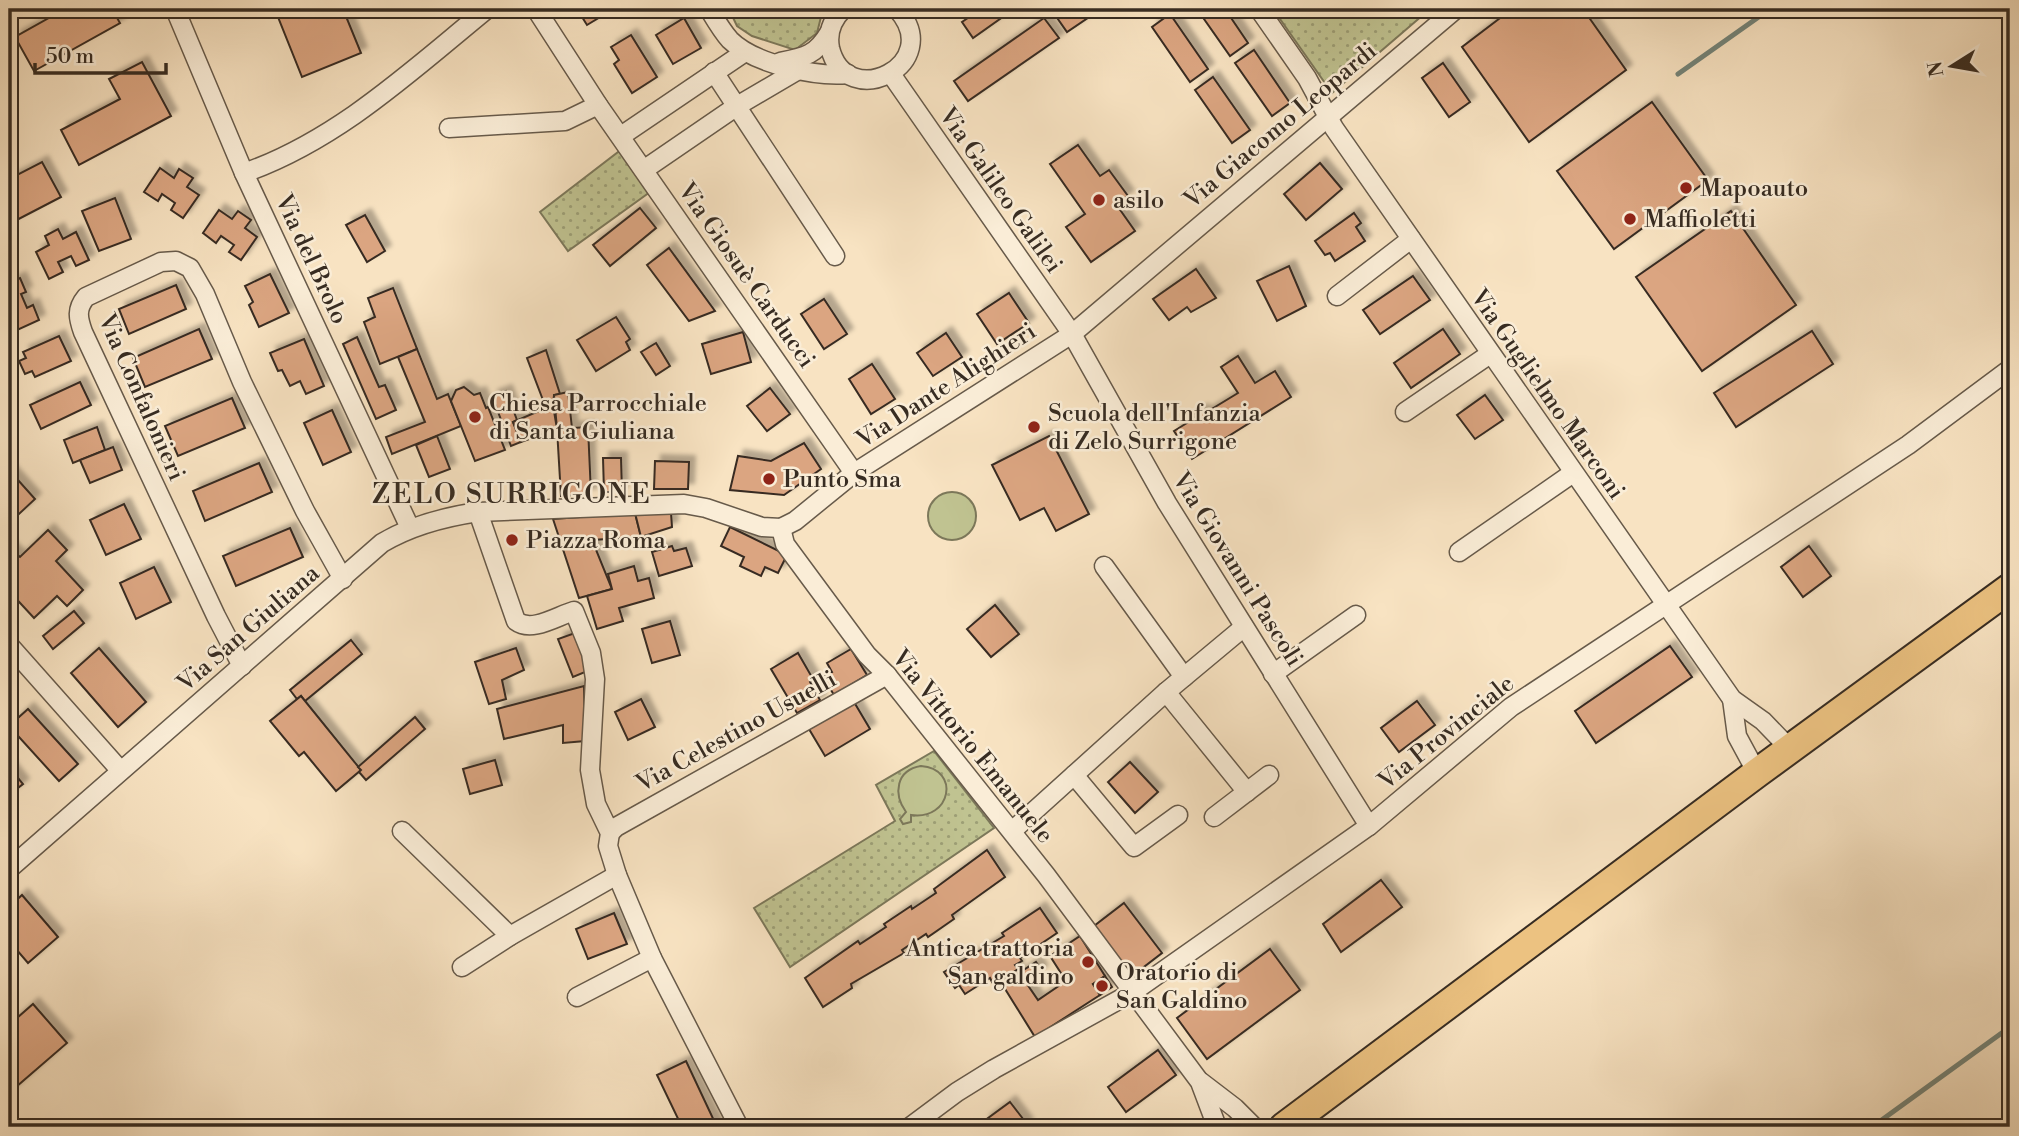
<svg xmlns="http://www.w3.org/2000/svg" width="2019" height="1136" font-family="'Libre Bodoni',serif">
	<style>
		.green { fill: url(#green-dots); stroke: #7c785a; stroke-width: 2 }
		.pitch { fill: #c0c391; stroke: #7c785a; stroke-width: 2 }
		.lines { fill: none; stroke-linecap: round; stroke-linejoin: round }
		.stream { stroke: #748479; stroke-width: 5 }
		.building { fill: #dba581; stroke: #372c22; stroke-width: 2; filter: url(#shadow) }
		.minor-casing { stroke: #675a4a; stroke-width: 21 }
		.primary-casing { stroke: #372c22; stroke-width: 32 }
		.minor { stroke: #faedd7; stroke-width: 18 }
		.primary { stroke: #ecc281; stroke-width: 28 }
		.poi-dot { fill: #8f2418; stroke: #faedd7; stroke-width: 2.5 }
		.labels { text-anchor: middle; stroke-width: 5; stroke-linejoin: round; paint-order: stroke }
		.street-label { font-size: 24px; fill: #372c22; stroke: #faedd7 }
		.poi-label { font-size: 24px; fill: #372c22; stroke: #faedd7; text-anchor: start }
		.quarter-label { font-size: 28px; letter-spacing: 2px; fill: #372c22; stroke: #faedd7 }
	</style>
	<defs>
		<pattern id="green-dots" width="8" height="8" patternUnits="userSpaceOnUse" patternTransform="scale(1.75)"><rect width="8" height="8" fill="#c0c391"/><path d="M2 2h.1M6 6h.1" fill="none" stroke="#9d9f76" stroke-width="1.8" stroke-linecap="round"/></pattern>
		<filter id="shadow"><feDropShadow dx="6" dy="-6" stdDeviation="2" flood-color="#0004"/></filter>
	</defs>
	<rect width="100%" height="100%" fill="#f8e3c2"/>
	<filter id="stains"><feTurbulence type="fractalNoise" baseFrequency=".00286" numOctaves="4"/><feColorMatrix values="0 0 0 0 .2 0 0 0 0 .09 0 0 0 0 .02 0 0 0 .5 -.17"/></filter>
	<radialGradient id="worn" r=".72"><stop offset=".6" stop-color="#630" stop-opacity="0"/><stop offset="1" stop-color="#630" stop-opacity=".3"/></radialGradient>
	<!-- green -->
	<g class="green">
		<polygon points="729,9 823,9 817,33 795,50 752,36 737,26"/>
		<polygon points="1273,9 1430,9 1332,93"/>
		<polygon points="622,149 650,192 568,251 540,212"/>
		<polygon points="934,751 994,828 790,967 754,908 895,821 876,785"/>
	</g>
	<!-- pitch -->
	<g class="pitch">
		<circle cx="952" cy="516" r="24"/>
		<path d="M921,766C961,769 951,821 911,815V822L903,824L900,819L906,812C893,794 896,770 921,766Z"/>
	</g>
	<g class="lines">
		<!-- stream -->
		<g class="stream">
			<polyline points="1678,74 1770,9"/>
			<polyline points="1872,1127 2010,1027"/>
		</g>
	</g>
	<!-- building -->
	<g class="building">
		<polygon points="65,9 112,9 120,23 34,71 15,37"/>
		<polygon points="299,9 343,9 361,53 302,77 278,17"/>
		<polygon points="577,9 609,9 610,11 587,25"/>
		<polygon points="981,9 1014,9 973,38 962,22"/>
		<polygon points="1058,9 1101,9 1067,32 1053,12"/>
		<polygon points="1197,9 1225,9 1248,43 1230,56"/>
		<polygon points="1512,9 1583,9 1626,70 1529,142 1462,47"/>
		<polygon points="1170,14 1208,69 1190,82 1152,27"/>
		<polygon points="684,18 701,48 673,64 656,35"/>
		<polygon points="1044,18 1059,38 968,101 954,81"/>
		<polygon points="631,35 657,77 632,93 614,64 619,60 611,47"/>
		<polygon points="1254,50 1290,103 1272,116 1235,63"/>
		<polygon points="142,62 171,116 79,165 61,130 120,99 109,79"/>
		<polygon points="1443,63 1470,102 1449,117 1422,78"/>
		<polygon points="1213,77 1250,130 1232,143 1195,90"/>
		<polygon points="1652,102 1708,180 1614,249 1557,171"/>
		<polygon points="1078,145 1100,176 1109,170 1128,196 1116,204 1135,231 1091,262 1066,227 1085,214 1050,164"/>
		<polygon points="42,162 61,197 9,224 9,179"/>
		<polygon points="1320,163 1342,189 1306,220 1284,194"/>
		<polygon points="160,168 174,178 179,169 193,178 187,187 199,195 183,218 171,210 175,203 162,194 158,201 144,192"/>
		<polygon points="115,198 131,239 99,251 82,211"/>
		<polygon points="640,208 656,228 610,266 593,245"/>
		<polygon points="219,210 232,219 238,211 251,220 245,228 257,237 241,260 229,252 234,245 221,236 216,243 203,233"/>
		<polygon points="1731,211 1796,305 1702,371 1636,277"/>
		<polygon points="1354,213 1361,223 1356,227 1365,241 1335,261 1330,253 1325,255 1315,241"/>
		<polygon points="365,215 385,251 367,262 346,225"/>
		<polygon points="58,229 63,239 76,232 89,260 76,266 71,256 58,262 63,272 49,279 36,252 49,245 45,236"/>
		<polygon points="669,248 715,311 689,321 647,265"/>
		<polygon points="1289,266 1306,306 1277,321 1257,281"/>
		<polygon points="1196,269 1216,298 1191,312 1187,307 1169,320 1153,299"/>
		<polygon points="270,274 289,313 259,327 249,305 253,302 245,286"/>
		<polygon points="1413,276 1430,300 1380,334 1363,310"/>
		<polygon points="20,278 26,292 21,294 27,308 33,305 39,320 15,331 9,318 9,283"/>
		<polygon points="176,285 186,309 129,334 119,309"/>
		<polygon points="393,288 417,349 380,364 364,322 375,317 368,298"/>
		<polygon points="1009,293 1029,323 997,344 977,314"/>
		<polygon points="824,299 847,334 824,349 801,314"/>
		<polygon points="616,317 630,339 626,342 630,350 596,371 577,340"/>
		<polygon points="199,329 212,359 145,387 133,358"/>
		<polygon points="1443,329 1460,354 1411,388 1394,363"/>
		<polygon points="1812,331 1833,364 1736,427 1714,393"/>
		<polygon points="743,332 751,362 711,374 702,344"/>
		<polygon points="946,333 962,357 933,376 917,353"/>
		<polygon points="59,336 71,361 35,377 32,371 25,374 19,361 26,358 23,352"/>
		<polygon points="357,337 379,387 385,385 396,410 376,419 343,344"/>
		<polygon points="304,339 324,386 306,394 300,381 290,386 282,370 278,371 270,353"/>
		<polygon points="656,343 670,366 656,375 641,352"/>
		<polygon points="417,349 437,399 448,394 461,426 392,454 386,437 425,422 398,357"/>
		<polygon points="546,350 560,394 554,395 553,405 546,408 527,358"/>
		<polygon points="1238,356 1255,383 1275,371 1291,397 1192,459 1174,431 1195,418 1193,415 1202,410 1205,413 1238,393 1221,367"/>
		<polygon points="872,364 895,399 871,414 849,379"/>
		<polygon points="80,382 91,405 41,429 30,405"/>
		<polygon points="464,387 474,395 480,393 486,408 488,407 505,450 475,461 451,401 456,390"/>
		<polygon points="770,388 790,414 767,431 747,406"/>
		<polygon points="506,391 517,420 513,422 521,442 511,446 492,396"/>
		<polygon points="568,392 572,428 557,429 554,395"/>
		<polygon points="1485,395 1503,420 1475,439 1457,415"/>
		<polygon points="232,398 245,428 178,456 165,426"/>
		<polygon points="553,405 557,429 521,442 513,422"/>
		<polygon points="332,410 351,452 323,465 304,423"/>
		<polygon points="97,427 105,450 73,463 64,440"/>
		<polygon points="588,427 591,494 561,496 557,429"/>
		<polygon points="437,436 450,469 429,477 416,445"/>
		<polygon points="1049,436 1089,514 1056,531 1044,508 1020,520 992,465"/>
		<polygon points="804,443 821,469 784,495 730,490 738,456 771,461"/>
		<polygon points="113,447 122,470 90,483 80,460"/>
		<polygon points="603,458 621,458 622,492 604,492"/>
		<polygon points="655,461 689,462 688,489 654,489"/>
		<polygon points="259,463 272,492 205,521 193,491"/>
		<polygon points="9,470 35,499 19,514 9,505"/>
		<polygon points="124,504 141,539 106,555 90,520"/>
		<polygon points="635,513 641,537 592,540 612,589 579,598 553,519"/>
		<polygon points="635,513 671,513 672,527 641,537"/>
		<polygon points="730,527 787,555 778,573 765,567 761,576 740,566 744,557 721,546"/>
		<polygon points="290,528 303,557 236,586 223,556"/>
		<polygon points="48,530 67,550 56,561 83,590 67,606 57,596 34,618 9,591 9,547 20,557"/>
		<polygon points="672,546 674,551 686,548 692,566 659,576 652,552"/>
		<polygon points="1809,546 1831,576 1803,597 1781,567"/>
		<polygon points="634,566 638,581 649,578 654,598 619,608 623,621 597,629 587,596 612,589 608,574"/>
		<polygon points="154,567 171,602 136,619 120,583"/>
		<polygon points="995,605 1019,634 991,657 967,629"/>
		<polygon points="74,611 84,623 53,649 43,636"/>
		<polygon points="670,621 680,655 652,663 642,629"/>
		<polygon points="575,633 590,670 573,677 558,639"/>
		<polygon points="351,640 362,654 305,701 301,696 297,699 290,690"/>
		<polygon points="1670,646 1692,677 1596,743 1575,711"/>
		<polygon points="99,648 146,702 118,727 71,673"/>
		<polygon points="516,648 524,670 502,680 506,699 489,704 475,662"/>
		<polygon points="851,649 867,675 834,695 823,677 832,672 827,663"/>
		<polygon points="798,653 813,679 810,682 820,700 797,713 771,669"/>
		<polygon points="584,686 585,741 563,743 563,725 504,739 497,709"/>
		<polygon points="301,696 361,770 336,791 304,752 299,756 270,721"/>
		<polygon points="641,699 655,727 628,740 615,712"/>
		<polygon points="1417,701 1435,725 1399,752 1381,728"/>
		<polygon points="854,702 870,729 825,756 809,729"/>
		<polygon points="28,709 78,764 59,781 9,726"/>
		<polygon points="415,717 425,729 366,780 359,772 361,770 358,767"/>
		<polygon points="495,760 502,785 470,794 463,769"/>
		<polygon points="1130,762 1158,792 1135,813 1108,782"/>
		<polygon points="9,767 23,784 9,795"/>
		<polygon points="987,850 1005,877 952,915 954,919 928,937 926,934 902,950 904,953 851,984 852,988 823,1007 805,978 858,941 860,944 886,927 884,924 911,906 912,909 936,893 934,889"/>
		<polygon points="1381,880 1402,907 1341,952 1323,924"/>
		<polygon points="22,895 58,937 28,963 9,941 9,907"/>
		<polygon points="1124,903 1162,953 1132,976 1094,926"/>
		<polygon points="1040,908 1057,933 1020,958 1022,961 1015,965 1018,969 1000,981 998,978 992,982 990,978 965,994 959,985 955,988 944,972 1004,936 1002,933"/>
		<polygon points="614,913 627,944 588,959 576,929"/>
		<polygon points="1080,936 1105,976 1093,984 1100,995 1035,1037 1002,984 1036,962 1042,971 1025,981 1038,1000 1066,981 1050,956"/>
		<polygon points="1270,949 1300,990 1207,1059 1177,1018"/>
		<polygon points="1105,976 1112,987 1100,995 1093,984"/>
		<polygon points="33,1004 67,1043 9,1093 9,1025"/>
		<polygon points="1158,1050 1176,1075 1126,1112 1108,1087"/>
		<polygon points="686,1061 717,1127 682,1127 657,1075"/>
		<polygon points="1010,1102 1027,1124 1023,1127 988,1127 984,1121"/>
	</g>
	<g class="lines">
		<defs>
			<g id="minor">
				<polyline points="175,9 244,173 410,528"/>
				<polyline points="536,9 598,105 854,473"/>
				<path d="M709,9C715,19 722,31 730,40C754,64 815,77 848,74"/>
				<path d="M843,9C832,20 827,33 830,48C846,114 947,64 897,9"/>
				<polyline points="1259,9 1307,78 1334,128 1732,699 1763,721 1790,749"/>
				<polyline points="9,10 10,9"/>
				<path d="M780,62C805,57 816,55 829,33"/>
				<polyline points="714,72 835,256"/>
				<polyline points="891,74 1072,334 1167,503 1369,826"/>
				<polyline points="449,128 565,121 598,105"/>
				<polyline points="621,136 745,52"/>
				<polyline points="645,169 737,106 800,69"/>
				<path d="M244,173C338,140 411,71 487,9"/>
				<polyline points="1337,296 1411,239"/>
				<polyline points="1405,412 1490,354"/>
				<path d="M478,512L516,621C532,633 557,616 574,611L591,653L595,679L590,770L596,804L610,833L608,846L617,875L652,958L739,1127"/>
				<polyline points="781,528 785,544 867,655 887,675 1046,875 1200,1082 1217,1127"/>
				<polyline points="1459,552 1573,473"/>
				<polyline points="1104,566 1184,677"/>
				<polyline points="9,645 120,770"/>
				<path d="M242,666L216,616L83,332C78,318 76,309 86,297L161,262L176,261L190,268L205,294L242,382L305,511L343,579"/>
				<polyline points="1273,674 1356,615"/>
				<polyline points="1166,692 1247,792"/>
				<polyline points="1732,699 1737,736 1757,773"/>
				<polyline points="1074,775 1134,847 1178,815"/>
				<polyline points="1214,817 1269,775"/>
				<polyline points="402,831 510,936"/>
				<polyline points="1012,831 1166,692 1244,627"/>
				<polyline points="610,833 616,827 887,675"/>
				<path d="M9,869L382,543C412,525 444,517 478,512L684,504L706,508L762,527L781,528L795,521L854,473L1072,334L1456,9"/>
				<polyline points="462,967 510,936 617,875"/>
				<polyline points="577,997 652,958"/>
				<polyline points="1201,1082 1235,1108 1254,1127"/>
				<polyline points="910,1127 957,1092 994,1069 1133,992 1369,826 1511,707 1908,445 2010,369"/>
			</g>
			<polyline id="primary" points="1284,1127 1757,773 2010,588"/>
		</defs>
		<!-- minor casing -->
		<use href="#minor" class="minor-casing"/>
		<!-- primary casing -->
		<use href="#primary" class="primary-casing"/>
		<!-- minor -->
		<use href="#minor" class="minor"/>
		<!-- primary -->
		<use href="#primary" class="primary"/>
	</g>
	<!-- markers -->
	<g class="poi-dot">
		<circle cx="1686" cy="188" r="7"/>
		<circle cx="1099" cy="200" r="7"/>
		<circle cx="1630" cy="219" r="7"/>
		<circle cx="475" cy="417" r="7"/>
		<circle cx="1034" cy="427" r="7"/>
		<circle cx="769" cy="479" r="7"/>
		<circle cx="512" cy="540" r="7"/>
		<circle cx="1088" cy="962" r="7"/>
		<circle cx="1102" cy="986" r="7"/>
	</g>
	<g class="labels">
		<!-- street labels -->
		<g class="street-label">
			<text transform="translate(1280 125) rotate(-40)" y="8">Via Giacomo Leopardi</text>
			<text transform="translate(1001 190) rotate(55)" y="8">Via Galileo Galilei</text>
			<text transform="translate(312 259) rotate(65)" y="8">Via del Brolo</text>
			<text transform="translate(747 275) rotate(55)" y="8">Via Giosuè Carducci</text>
			<text transform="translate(946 385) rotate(-33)" y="8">Via Dante Alighieri</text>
			<text transform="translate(1548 394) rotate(55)" y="8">Via Guglielmo Marconi</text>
			<text transform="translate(142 397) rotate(66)" y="8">Via Confalonieri</text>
			<text transform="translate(1238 569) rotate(58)" y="8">Via Giovanni Pascoli</text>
			<text transform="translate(248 628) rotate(-41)" y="8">Via San Giuliana</text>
			<text transform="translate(736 731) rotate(-29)" y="8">Via Celestino Usuelli</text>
			<text transform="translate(1446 732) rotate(-39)" y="8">Via Provinciale</text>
			<text transform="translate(973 746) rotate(51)" y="8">Via Vittorio Emanuele</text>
		</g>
		<!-- poi labels -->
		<g class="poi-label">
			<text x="1700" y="196">Mapoauto</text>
			<text x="1113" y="208">asilo</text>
			<text x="1644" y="227">Maffioletti</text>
			<text x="489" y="411">Chiesa Parrocchiale<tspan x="489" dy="28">di Santa Giuliana</tspan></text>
			<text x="1048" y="421">Scuola dell'Infanzia<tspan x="1048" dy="28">di Zelo Surrigone</tspan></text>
			<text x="783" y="487">Punto Sma</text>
			<text x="526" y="548">Piazza Roma</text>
			<text x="1074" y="956" text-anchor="end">Antica trattoria<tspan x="1074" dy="28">San galdino</tspan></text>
			<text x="1116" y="980">Oratorio di<tspan x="1116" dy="28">San Galdino</tspan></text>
		</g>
		<!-- quarter labels -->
		<g class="quarter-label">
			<text x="512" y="503">ZELO SURRIGONE</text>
		</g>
	</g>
	<!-- margin -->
	<rect width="2019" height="1136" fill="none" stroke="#f8e3c2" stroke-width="35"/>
	<rect x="10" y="10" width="1998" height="1115" fill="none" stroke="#372c22" stroke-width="3.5"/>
	<rect x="18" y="18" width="1984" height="1101" fill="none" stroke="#372c22" stroke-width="2"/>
	<!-- north arrow -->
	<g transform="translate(1952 66) rotate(259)" stroke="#faedd7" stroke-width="5" paint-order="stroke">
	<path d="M0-5L12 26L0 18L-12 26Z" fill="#372c22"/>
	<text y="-10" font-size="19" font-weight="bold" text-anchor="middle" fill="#372c22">N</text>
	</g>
	<!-- scale -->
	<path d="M35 63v10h131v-10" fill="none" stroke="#372c22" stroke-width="3.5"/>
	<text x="46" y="63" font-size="21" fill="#372c22" stroke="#faedd7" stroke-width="5" paint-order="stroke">50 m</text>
	<rect width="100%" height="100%" filter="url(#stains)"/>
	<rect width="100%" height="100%" fill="url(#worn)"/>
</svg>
